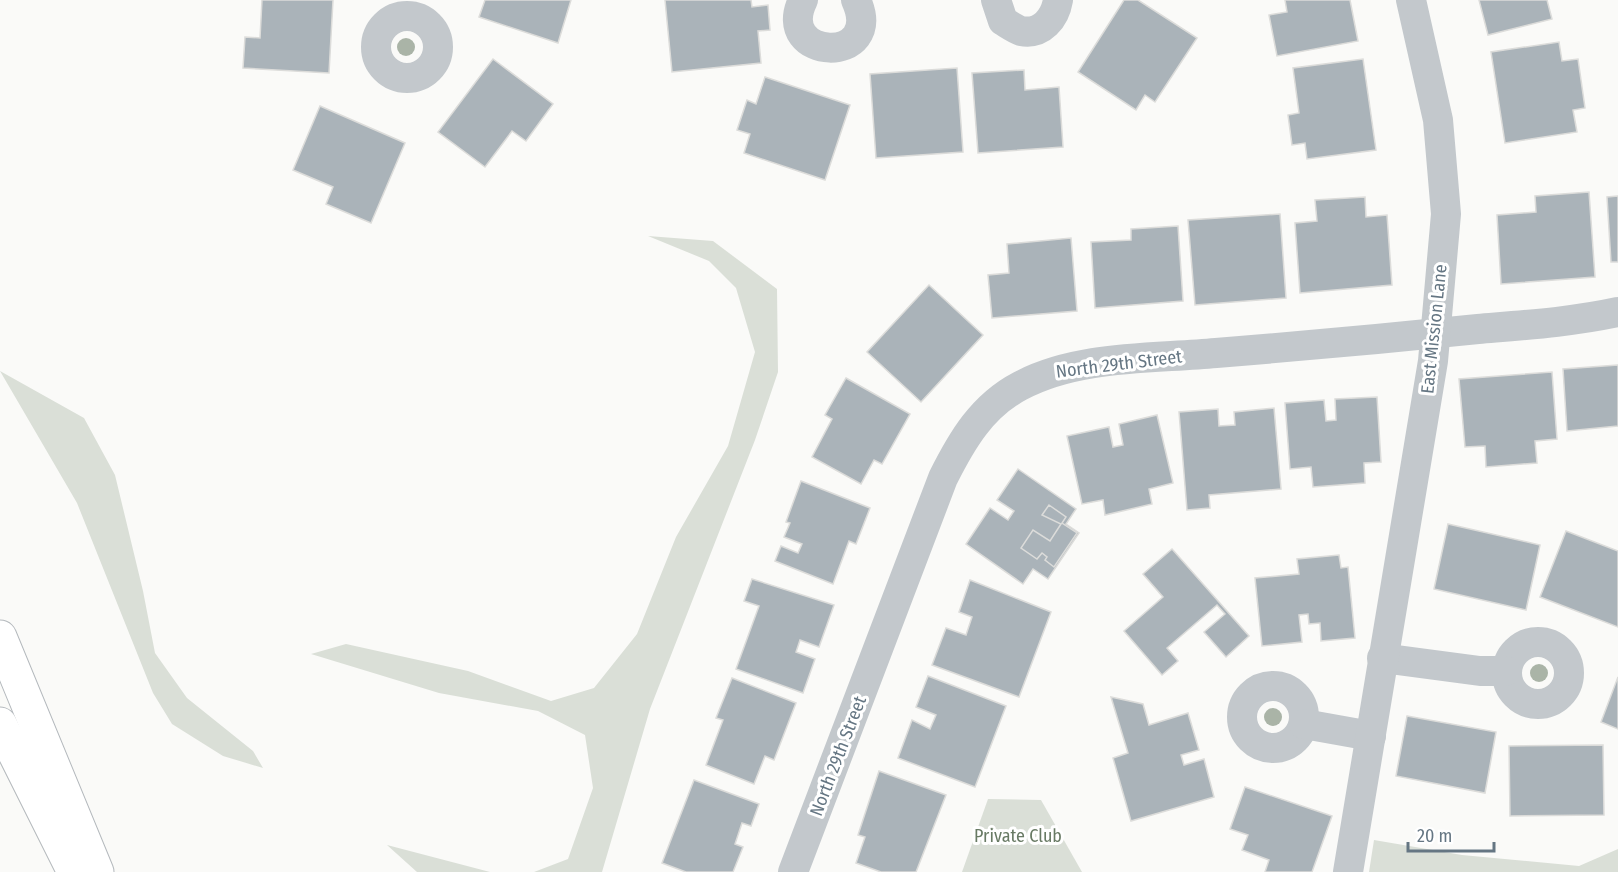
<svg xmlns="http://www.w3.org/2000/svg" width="1618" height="872" font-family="'Fira Sans Condensed',sans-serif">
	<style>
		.green { fill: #dadfd7 }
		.building { fill: #aab3b9; stroke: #dcdcda; stroke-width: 1.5 }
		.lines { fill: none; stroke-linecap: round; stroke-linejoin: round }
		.highway-casing { stroke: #b4b9bd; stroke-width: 35 }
		.minor { stroke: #c3c8cc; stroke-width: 30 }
		.highway { stroke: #fff; stroke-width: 33 }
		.tree { fill: #aab4a7 }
		.labels { text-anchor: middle; stroke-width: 6; stroke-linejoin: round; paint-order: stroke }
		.street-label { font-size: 18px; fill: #657683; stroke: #fff }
		.park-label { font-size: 18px; fill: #687a64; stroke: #fff }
	</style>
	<rect width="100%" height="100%" fill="#fafaf8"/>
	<!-- green -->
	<g class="green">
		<polygon points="648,236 713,241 777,289 778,372 755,440 650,709 602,872 534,872 568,859 593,788 585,735 538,711 439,693 311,654 346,644 468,671 551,701 594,688 637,634 676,537 728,446 755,352 736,288 709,261"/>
		<polygon points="0,371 84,418 115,475 143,591 155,653 187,698 253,751 263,768 223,756 172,724 153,693 77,503"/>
		<polygon points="988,799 1041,800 1082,872 962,872"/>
		<polygon points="1374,840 1462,855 1579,866 1618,849 1618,872 1369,872"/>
		<polygon points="387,845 490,872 417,872"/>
	</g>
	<!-- building -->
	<g class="building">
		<polygon points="262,0 333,0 329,73 243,68 245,37 260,38"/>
		<polygon points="485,0 571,0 558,43 479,17"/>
		<polygon points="665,0 751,0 752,7 768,5 770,30 758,31 761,63 672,72"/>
		<polygon points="1124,0 1138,0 1197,38 1155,102 1145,95 1136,110 1078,72"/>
		<polygon points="1285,0 1350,0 1358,41 1277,56 1269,15 1287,12"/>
		<polygon points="1479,0 1547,0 1552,19 1488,35"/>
		<polygon points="1559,42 1562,61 1578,59 1585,108 1573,110 1577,132 1505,143 1491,52"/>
		<polygon points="493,59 553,104 526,141 512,131 485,167 438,132"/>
		<polygon points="1363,59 1376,150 1307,159 1305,143 1292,145 1288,115 1299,113 1293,68"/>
		<polygon points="957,68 963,152 876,158 870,74"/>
		<polygon points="1024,70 1025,90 1059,87 1063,147 978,153 972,73"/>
		<polygon points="765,77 850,105 825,180 744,153 750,134 737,130 747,100 756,104"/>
		<polygon points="320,106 405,143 371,223 326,204 333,187 293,170"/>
		<polygon points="1589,192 1595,277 1501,284 1497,215 1536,212 1535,196"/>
		<polygon points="1618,196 1618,262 1611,262 1607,197"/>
		<polygon points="1365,197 1366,217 1387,215 1392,285 1300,293 1295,223 1317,221 1315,200"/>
		<polygon points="1280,214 1286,298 1195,305 1188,220"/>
		<polygon points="1178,226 1183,301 1095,308 1091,242 1131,240 1131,229"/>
		<polygon points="1071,238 1077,311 992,318 988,275 1009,273 1007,244"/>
		<polygon points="929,285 983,335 921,402 867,352"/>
		<polygon points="1618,365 1618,426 1567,431 1563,369"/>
		<polygon points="1552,372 1557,439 1535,441 1537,463 1486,467 1485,446 1465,447 1459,379"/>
		<polygon points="846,378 910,414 882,464 874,460 861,484 812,457 832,419 825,415"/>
		<polygon points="1377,397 1381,462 1364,463 1365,483 1313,487 1311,467 1290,469 1285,403 1324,400 1326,421 1336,420 1335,399"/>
		<polygon points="1274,408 1281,489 1209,495 1210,508 1187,510 1179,412 1218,409 1219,426 1235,425 1234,412"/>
		<polygon points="1157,415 1173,483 1149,489 1152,504 1105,515 1103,500 1082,504 1067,436 1109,427 1113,447 1123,445 1119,424"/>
		<polygon points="1018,469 1076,509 1066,524 1079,533 1048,579 1033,569 1023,584 966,544 990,508 1008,520 1014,511 997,500"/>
		<polygon points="801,481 870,508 856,544 849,541 833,584 775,561 781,546 798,553 802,544 784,537 790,523 786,522"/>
		<polygon points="1049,505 1066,517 1062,523 1077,533 1054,567 1045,560 1047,557 1042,553 1037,559 1021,548 1033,530 1050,541 1061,524 1042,515"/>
		<polygon points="1448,524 1540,545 1526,610 1434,589"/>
		<polygon points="1566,531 1618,551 1618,627 1540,597"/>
		<polygon points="1172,549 1249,636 1226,657 1204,632 1225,614 1217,605 1167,648 1178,661 1162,675 1124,631 1163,597 1143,574"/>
		<polygon points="1339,555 1341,568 1348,567 1355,638 1321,641 1320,623 1309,624 1308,614 1299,615 1302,642 1262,646 1255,578 1299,574 1297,559"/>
		<polygon points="752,579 834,605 819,647 800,640 796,652 815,659 803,693 736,669 759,606 744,601"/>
		<polygon points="970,580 1051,612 1019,697 932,665 946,628 966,635 972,617 959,612"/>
		<polygon points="928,676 1006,706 975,787 898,758 912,720 930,729 936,715 916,707"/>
		<polygon points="1618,677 1618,729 1601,722"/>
		<polygon points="732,678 796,703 774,760 765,756 754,784 706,765 723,720 716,718"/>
		<polygon points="1111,697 1143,704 1149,725 1188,713 1199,750 1181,755 1184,765 1204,759 1214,797 1131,821 1113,758 1128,753"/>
		<polygon points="1407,716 1496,732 1485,793 1396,776"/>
		<polygon points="1603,745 1604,815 1510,816 1509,746"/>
		<polygon points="879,771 946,795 916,872 881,872 856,863 865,837 858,835"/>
		<polygon points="694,780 759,804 751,826 742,823 735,844 743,847 733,872 686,872 662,863"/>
		<polygon points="1245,787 1332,816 1312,872 1265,872 1269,860 1242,850 1248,835 1230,829"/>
	</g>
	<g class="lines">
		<defs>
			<g id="highway">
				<polyline points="0,637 97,872"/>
				<polyline points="0,724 74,872"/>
			</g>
		</defs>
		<!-- highway casing -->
		<use href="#highway" class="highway-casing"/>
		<!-- minor -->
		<g class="minor">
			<path d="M803,0C773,61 886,66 856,0"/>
			<path d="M996,0L1003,21C1008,24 1015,29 1021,31C1042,35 1055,18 1058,0"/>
			<circle cx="407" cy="47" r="31"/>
			<circle cx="1538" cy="673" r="31"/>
			<polyline points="1382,658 1480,671 1506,671"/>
			<circle cx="1273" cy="717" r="31"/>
			<polyline points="1304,724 1371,736"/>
			<path d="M793,872L943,478C962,440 982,406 1020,386C1078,355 1152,359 1216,353C1304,346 1391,338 1478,329C1525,325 1572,322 1618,312"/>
			<polyline points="1348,872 1433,361 1446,214 1438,120 1411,0"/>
		</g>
		<!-- highway -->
		<use href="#highway" class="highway"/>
	</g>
	<!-- trees -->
	<g class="tree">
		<circle cx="406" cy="47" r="9"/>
		<circle cx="1539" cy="673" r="9"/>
		<circle cx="1273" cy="717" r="9"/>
	</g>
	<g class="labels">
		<!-- street labels -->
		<g class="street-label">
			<text transform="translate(1434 329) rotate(-84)" y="6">East Mission Lane</text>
			<text transform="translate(1119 364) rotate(-7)" y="6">North 29th Street</text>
			<text transform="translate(838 756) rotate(-69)" y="6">North 29th Street</text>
		</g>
		<!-- park labels -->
		<g class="park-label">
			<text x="1018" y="842">Private Club</text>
		</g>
	</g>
	<!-- scale -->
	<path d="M1408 842v9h86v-9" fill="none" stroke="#657683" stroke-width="3"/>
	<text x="1417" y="842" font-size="18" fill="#657683" stroke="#ffffff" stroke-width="4.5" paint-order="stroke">20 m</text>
</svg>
